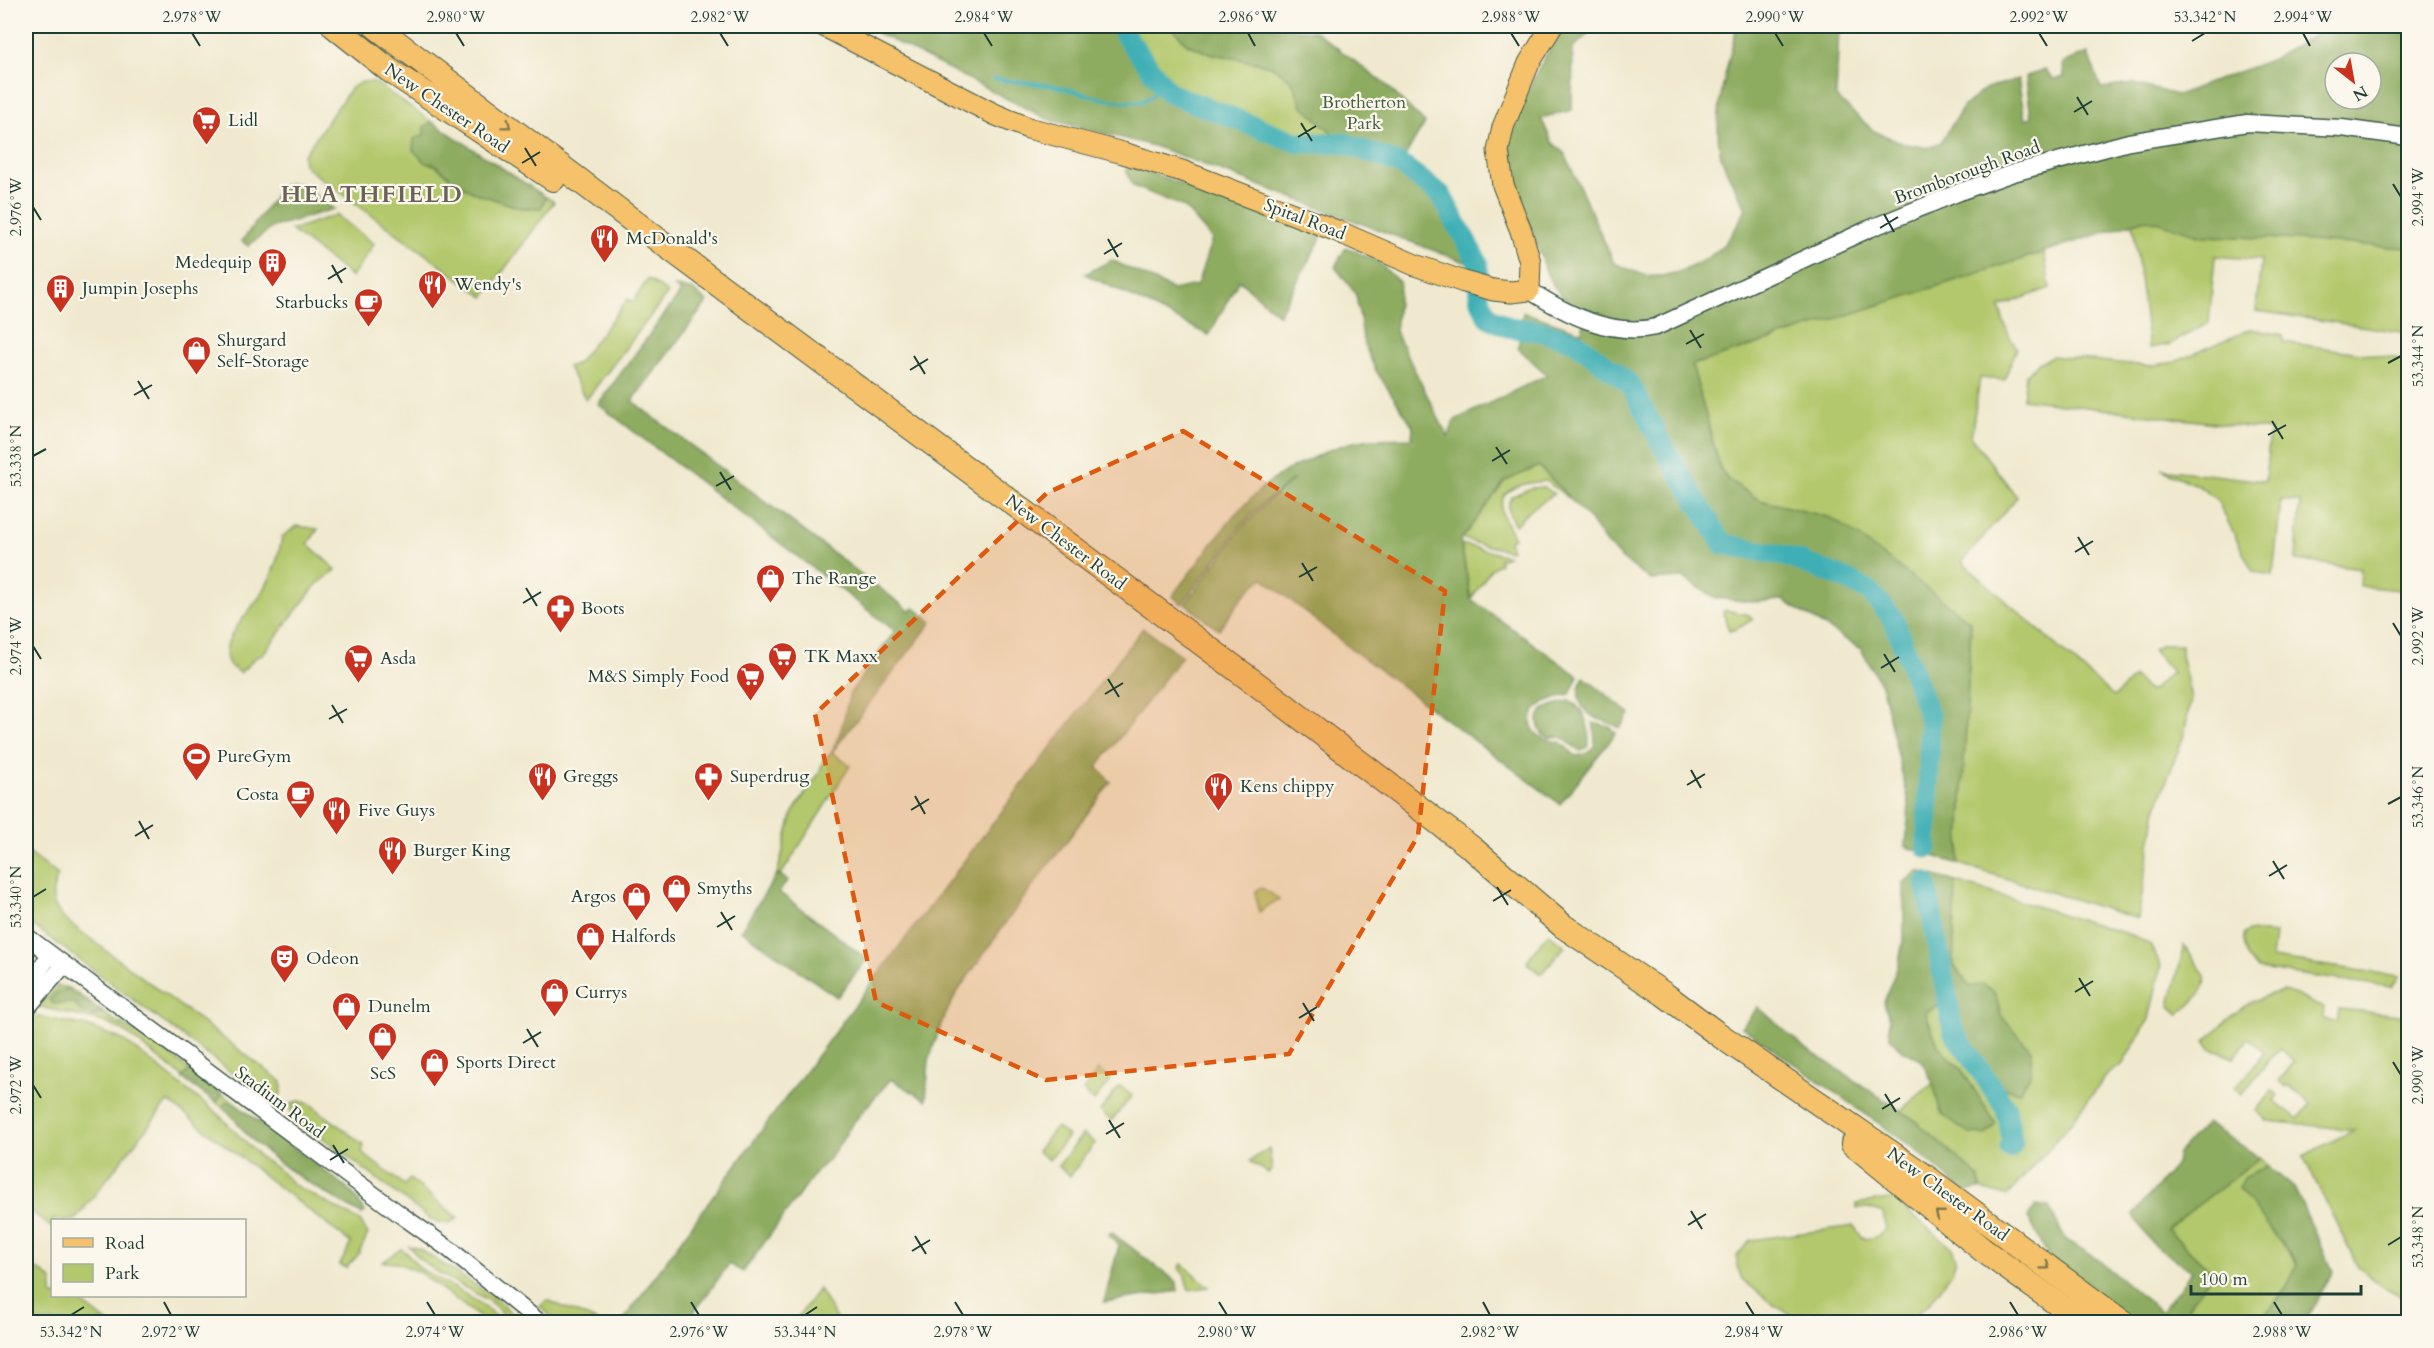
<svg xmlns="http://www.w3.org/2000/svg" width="2434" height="1348" font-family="Cardo,serif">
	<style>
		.green { fill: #b3c86c; stroke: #698250; stroke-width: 1.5 }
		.forest { fill: #8eac60; stroke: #56744a; stroke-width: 1.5; fill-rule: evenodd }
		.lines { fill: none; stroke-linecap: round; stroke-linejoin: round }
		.stream { stroke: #3eafb5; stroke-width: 4 }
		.river { stroke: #3eafb5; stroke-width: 21 }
		.minor-casing { stroke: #3e574b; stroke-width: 19 }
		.major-casing { stroke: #3e574b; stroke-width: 23 }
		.highway-casing { stroke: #3e574b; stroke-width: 26 }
		.minor { stroke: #fff; stroke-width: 16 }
		.major { stroke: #f5c16b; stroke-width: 21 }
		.highway { stroke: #f5c16b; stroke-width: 24 }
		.oneway { stroke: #7f784d }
		.marked { fill: #de580e; fill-opacity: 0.2; stroke: #de580e; stroke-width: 4.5; stroke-dasharray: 12 8; stroke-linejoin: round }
		.ticks { fill: none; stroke: #1f3d34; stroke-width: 2 }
		.labels { text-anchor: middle; stroke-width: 4.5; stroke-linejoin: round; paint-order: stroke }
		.park-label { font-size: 18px; fill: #446042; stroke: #fbf7ec }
		.street-label { font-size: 18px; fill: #1f3d34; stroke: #fbf7ec }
		.poi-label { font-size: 18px; fill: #1f3d34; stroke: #fbf7ec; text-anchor: start }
		.district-label { font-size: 24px; font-weight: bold; letter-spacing: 1.5px; fill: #6a6258; stroke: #fbf7ec }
		.neatline { fill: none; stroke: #1f3d34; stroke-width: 2 }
		.ticks-label { font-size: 15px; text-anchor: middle; fill: #1f3d34 }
	</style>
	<rect width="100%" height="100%" fill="#fbf7ec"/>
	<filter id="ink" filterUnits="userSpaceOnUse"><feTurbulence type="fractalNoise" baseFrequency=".0167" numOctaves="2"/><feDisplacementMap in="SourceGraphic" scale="12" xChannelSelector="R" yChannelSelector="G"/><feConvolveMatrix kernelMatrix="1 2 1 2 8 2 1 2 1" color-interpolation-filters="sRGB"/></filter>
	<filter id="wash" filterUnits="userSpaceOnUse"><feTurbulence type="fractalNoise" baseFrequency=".008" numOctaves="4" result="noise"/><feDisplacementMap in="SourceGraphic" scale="24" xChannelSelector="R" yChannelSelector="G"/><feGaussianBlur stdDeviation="1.35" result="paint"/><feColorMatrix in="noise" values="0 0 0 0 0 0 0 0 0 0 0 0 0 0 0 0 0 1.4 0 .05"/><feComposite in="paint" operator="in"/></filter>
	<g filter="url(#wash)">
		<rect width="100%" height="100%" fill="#f0e9cf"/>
		<!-- green -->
		<g class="green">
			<polygon points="1121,26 1171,26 1187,44 1205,52 1271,66 1292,81 1302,105 1344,143 1298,143 1169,93 1127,38"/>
			<polygon points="362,82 374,82 432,122 425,127 426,163 435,165 453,180 511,205 521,208 541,208 546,197 554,202 484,297 311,171 304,164 303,156 351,88"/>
			<polygon points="336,215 374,244 352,277 291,230"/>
			<polygon points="2146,218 2203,236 2269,238 2408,248 2408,333 2256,311 2261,260 2215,256 2209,323 2170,344 2149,348 2133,223"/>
			<polygon points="2044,252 2050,288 1999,307 2009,336 2017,348 2004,380 1980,378 1971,437 2017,497 1962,562 2114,697 2134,677 2150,692 2172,672 2153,650 2162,645 2181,645 2181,655 2191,698 2184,735 2156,809 2138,919 1959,864 1971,622 1831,518 1759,500 1727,479 1720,468 1692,365"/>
			<polygon points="648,279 668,293 586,400 568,367 578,363 628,299 633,302"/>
			<polygon points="2251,329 2283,335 2284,342 2408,360 2408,591 2360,586 2361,569 2296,560 2300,502 2281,500 2273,575 2253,572 2217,500 2197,485 2161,469 2265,481 2270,430 2023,399 2026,374 2040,362 2052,356 2148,366 2175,362"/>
			<path d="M1539,466L1570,499L1546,481C1527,482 1496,487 1502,512C1504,521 1510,530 1514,538L1509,540L1511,551L1475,543L1462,538L1505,481Z"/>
			<path d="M1544,487L1554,494L1530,510L1515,525C1509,514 1505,507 1512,496L1531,488Z"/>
			<path d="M297,526L318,529L308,544L336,570L316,585L262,655L256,657L240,673C237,671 231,667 229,664C215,641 254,609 264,590C274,572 279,557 282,537Z"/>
			<polygon points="1461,544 1508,556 1499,559 1500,563 1491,569 1471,599"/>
			<polygon points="1725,610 1749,615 1753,619 1737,629 1729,631 1723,612"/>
			<polygon points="832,752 850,766 781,875 777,874 793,812 820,772 823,761"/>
			<path d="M26,851L58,875C50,894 50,903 64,919L282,1082C282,1092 282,1098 271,1102L26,920Z"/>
			<polygon points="1956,882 2134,936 2150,945 2161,966 2149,1019 2122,1065 2107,1075 2064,1131 2007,1196 1980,1189 1979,1177 1912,1118 1900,1111 1933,1083 1941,1113 1995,1124 1961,1069 1938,1046 1925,1012 1940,1006 1961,1044 1980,1070 2006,1089 2012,1030 2002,1017 1994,991 1970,988 1953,964"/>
			<polygon points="1261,887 1279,899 1259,912 1255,892"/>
			<path d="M2249,931L2275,934L2272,958L2399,976L2392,987L2258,969C2246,959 2242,950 2244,934Z"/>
			<polygon points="1548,933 1565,946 1541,974 1528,964 1527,961"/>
			<path d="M2184,945L2205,976C2209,991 2189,1005 2179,1015L2170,1006Z"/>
			<path d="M58,986L69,988L115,1021L148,1039L334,1178L354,1195L365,1212L362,1214L356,1211C312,1185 264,1161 235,1117L122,1030L104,1022L37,1006Z"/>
			<path d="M2283,991C2300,994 2308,1004 2324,1007L2323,1019L2337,1021L2339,1009L2400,1015L2408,1020V1301L2385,1288L2358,1267L2303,1156L2354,1130L2268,1121L2256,1111L2272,1090L2278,1095L2274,1100L2298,1119L2311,1104L2288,1085L2286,1087L2279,1081L2295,1061L2279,1048L2241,1095L2235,1088L2265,1053L2249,1038L2234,1058L2212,1049L2205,1041C2232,1016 2245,999 2283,991Z"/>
			<polygon points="34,1016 87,1026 123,1040 218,1114 261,1158 277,1168 294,1185 360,1221 368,1234 358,1255 346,1268 340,1265 351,1243 168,1101 75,1220 52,1220 52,1228 26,1207 26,1023"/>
			<polygon points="1098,1070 1109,1078 1109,1082 1094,1101 1083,1091"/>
			<polygon points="1120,1086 1132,1096 1111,1121 1100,1111"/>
			<path d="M299,1101L309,1103L364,1145L362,1153L404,1185L410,1179L458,1218C448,1224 443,1225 433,1221L291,1114L292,1103Z"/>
			<polygon points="1056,1127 1068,1136 1049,1160 1037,1151"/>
			<polygon points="1083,1134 1095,1143 1070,1176 1058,1166"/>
			<polygon points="1269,1148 1272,1170 1268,1173 1250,1161"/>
			<polygon points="2260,1157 2268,1166 2244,1178 2240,1188 2297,1264 2289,1283 2267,1314 2253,1322 2192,1322 2182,1315 2213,1273 2167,1229"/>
			<path d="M1888,1199L1894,1200L1952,1248L1956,1259L1952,1272L1930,1303L1906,1322H1804L1772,1304L1742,1279L1737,1266V1256L1750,1240L1854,1226L1862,1238C1873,1240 1878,1236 1886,1229L1883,1213L1869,1208L1857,1209V1204Z"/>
			<path d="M409,1246L421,1250L498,1300L520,1322H509C503,1315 497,1307 490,1302C462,1283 429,1274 409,1246Z"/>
			<path d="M401,1249C409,1252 413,1262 420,1268C447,1286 480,1298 501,1322H486L419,1272L398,1263L383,1262Z"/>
			<polygon points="1182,1264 1209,1287 1189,1290 1185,1276 1179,1268"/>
			<polygon points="38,1269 52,1280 52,1296 73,1296 107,1322 26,1322 26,1285"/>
			<polygon points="819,1289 838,1322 794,1322"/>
			<polygon points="547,1300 594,1320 598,1322 558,1322 540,1307"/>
		</g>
		<!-- forest -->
		<g class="forest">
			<polygon points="843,26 1121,26 1127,38 1169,93 1298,143 1343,143 1302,105 1292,81 1272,66 1206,52 1187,44 1171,26 1251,26 1315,31 1386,85 1425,123 1400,164 1441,195 1474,255 1470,264 1154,146 1047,119 872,30"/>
			<path d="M1567,26H1592L1588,34L1573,48L1572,110L1541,118L1552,142L1565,154L1614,263C1625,267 1638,274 1649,276C1672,279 1709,261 1724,244C1734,233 1740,221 1746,208C1738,193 1729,178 1723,162C1709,125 1728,63 1737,26H1839L1836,97L1874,131L1902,143L1928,148L1941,142L1964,106L1985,89L2018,79L2025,119L2031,117L2026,77L2045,69L2054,80L2064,77L2063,63L2088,53L2101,88L2134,84L2177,95L2273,59L2330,26H2408V248L2269,238L2203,236L2146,219L1692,365L1720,468L1727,479L1759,500L1831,518L1858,536L1971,622L1959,864L1906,847L1909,803L1882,687L1861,649L1783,600L1751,602L1716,598L1683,578L1651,580L1622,559L1605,542L1590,520L1539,466L1505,481L1460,541L1471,599L1578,676L1570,694C1561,697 1546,699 1539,706C1520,725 1539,742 1560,742L1576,756C1599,753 1596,742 1593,723L1610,727L1616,733L1560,804L1346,645L1263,578L1244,595L1219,630L1185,604L1241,529L1266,503L1294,479L1263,503L1239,528L1182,604L1172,596L1234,515L1264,486L1286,471L1329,450L1349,443L1370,439L1412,438L1413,426L1376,371L1364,344L1356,294L1335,267L1346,247L1378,262L1400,283L1395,331L1448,437L1455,420L1547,375L1518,348L1523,312L1582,332L1586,314C1565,302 1548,285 1543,261C1534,235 1511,190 1509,165C1505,128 1543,52 1567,26ZM2335,63H2371V99H2335Z"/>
			<polygon points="432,122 546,197 541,208 521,208 472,192 453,180 436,165 426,163 413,150 414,139 424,135 424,127"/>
			<polygon points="1131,166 1315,231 1321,238 1279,315 1239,280 1209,335 1085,274 1112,260 1173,290 1197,285 1212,239 1184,207 1133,186 1126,170"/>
			<polygon points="291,183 300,184 334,209 273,227 248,246 242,241 283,185"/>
			<polygon points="675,287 693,290 707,302 632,401 910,611 914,608 932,622 832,752 841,730 850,693 895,631 598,404 681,292"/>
			<path d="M1143,628L1182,656L1097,767L1111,782L1006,922L956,994L942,1022L929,1059L926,1100L891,1079C877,1095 863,1110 850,1127C840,1142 833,1159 818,1169L743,1272L729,1264L687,1322H622C791,1087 966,856 1143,628Z"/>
			<path d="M1584,677L1630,714L1620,728C1611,722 1601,721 1592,716C1578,708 1575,690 1584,677Z"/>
			<path d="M1570,701C1586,710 1591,730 1588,746L1582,751C1569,747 1565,732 1550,738L1543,735C1528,709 1550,706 1570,701Z"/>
			<path d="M1918,871L1956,882L1953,964L1970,987L1983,984L1994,991L2002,1017L2031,1050V1073L2020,1092C1978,1085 1958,1039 1940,1006L1925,1012L1938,1046L1961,1069L1996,1124L1985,1135L1970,1134L1941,1113L1933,1083L1921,1060L1899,1048L1890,1037L1889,1019L1884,1002L1899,962L1904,936V882Z"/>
			<polygon points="777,874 788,880 779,892 867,959 837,997 741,930"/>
			<polygon points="69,988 103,1013 94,1016 81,1012 74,1003 53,1004 49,1000 55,994"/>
			<polygon points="1758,1007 1802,1046 1912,1118 1979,1177 1980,1189 1964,1192 1915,1149 1742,1027"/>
			<polygon points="190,1070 220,1093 220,1099 215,1102 182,1078"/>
			<path d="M231,1101L334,1178L354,1195L365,1212L362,1214L356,1211C319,1189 283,1168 251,1139C240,1129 237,1118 223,1108L225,1103Z"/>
			<polygon points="2206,1123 2260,1157 2167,1229 2213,1273 2182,1315 2192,1322 2132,1322 2048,1256 2028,1217 2037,1205 2049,1207 2065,1239 2096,1258 2161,1312 2192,1271 2153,1245 2133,1215 2177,1163 2177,1154"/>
			<path d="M2268,1166L2294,1188L2333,1271L2305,1322H2253C2275,1309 2288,1288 2297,1264L2239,1188L2244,1178Z"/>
			<polygon points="1111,1232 1177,1282 1178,1291 1104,1302 1119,1245 1109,1236"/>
		</g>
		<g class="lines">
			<!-- stream -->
			<polyline class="stream" points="994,79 1056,86 1099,98 1124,102 1144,101 1164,86"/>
			<!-- river -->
			<g class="river">
				<polyline points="1121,26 1127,38 1169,93 1298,143 1344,143 1400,164 1441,195 1478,263 1479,297 1488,317 1508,327 1539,331 1574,341 1630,384 1664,448 1723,544 1785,556 1839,576 1869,591 1893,618 1930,718 1927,848"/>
				<polyline points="1926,883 1953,1031 2006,1108 2013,1143 2010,1148"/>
			</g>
		</g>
	</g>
	<g filter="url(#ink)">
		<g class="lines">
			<defs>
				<g id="minor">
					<path d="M1529,290C1566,314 1611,337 1656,327L1869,229L1962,191L2013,173L2129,142L2247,123L2342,128L2408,137"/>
					<polyline points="26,936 401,1215 449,1249 539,1322"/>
					<polyline points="26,988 50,955"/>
					<polyline points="26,1009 64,965"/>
				</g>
				<polyline id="major" points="824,26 994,114 1028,128 1123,153 1182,171 1337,231 1415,265 1464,282 1493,290 1511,292 1529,290 1530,262 1521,231 1503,185 1498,151 1503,127 1529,63 1552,26"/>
				<g id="highway">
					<polyline points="334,26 389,70 553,179"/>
					<polyline points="375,26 657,239 1270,694 1473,849 1563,926 1664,994 1715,1032 1926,1177 2122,1322"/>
					<polyline points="1853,1144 1984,1251 2083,1322"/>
				</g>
			</defs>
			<!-- minor casing -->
			<use href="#minor" class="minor-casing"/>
			<!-- major casing -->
			<use href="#major" class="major-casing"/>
			<!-- highway casing -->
			<use href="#highway" class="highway-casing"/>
			<!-- minor -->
			<use href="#minor" class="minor"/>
			<!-- major -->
			<use href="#major" class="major"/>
			<!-- highway -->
			<use href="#highway" class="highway"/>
		</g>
		<!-- one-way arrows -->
		<defs><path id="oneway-chevron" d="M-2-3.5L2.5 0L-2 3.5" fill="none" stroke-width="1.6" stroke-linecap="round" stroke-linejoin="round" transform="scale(1.5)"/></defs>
		<g class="oneway">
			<use href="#oneway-chevron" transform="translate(507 125) rotate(37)"/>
			<use href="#oneway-chevron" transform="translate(1939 1214) rotate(-141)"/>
			<use href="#oneway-chevron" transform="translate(2046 1266) rotate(36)"/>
		</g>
	</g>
	<!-- marked area -->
	<path class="marked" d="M1183,431L1445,591L1418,836L1289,1054L1046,1080L876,1002L815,714L1047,493Z"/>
	<!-- ticks -->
	<path class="ticks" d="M192,33L200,46M456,33L464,46M720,33L728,46M984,33L992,46M1248,33L1255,46M1511,33L1519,46M1775,33L1783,46M2039,33L2047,46M2303,33L2310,46M2192,41L2205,33M2077,97L2088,115M2074,112L2092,101M1301,123L1312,141M1298,137L1316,126M525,148L536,166M522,163L540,152M2393,184L2401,197M33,207L41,220M1884,214L1894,232M1880,228L1898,217M1108,239L1118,257M1104,254L1122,243M332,265L342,283M328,279L346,268M1690,330L1701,348M1686,344L1704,334M914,356L925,374M2388,363L2401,356M910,370L928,359M138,381L149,399M134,395L152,385M2272,421L2283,439M2268,435L2286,425M1496,447L1507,464M33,456L46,449M1492,461L1510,450M720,472L731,490M716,486L734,476M2078,537L2089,555M2075,552L2093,541M1302,563L1313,581M1299,577L1317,567M526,588L537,606M523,603L541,592M2393,623L2401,636M33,646L41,659M1884,654L1895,672M1881,668L1899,657M1108,679L1119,697M1105,694L1123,683M332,705L343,723M329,719L347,709M1691,770L1701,788M1687,785L1705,774M915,796L925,814M2388,804L2401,797M911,810L929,799M139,821L149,839M135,836L153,825M2273,861L2284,879M2269,876L2287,865M1497,887L1508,905M33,897L46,889M1493,901L1511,890M721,912L732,930M717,927L735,916M2079,978L2090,996M2075,992L2093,981M1303,1003L1314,1021M1299,1018L1317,1007M527,1029L538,1047M523,1043L541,1032M2393,1062L2401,1075M33,1085L41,1098M1885,1094L1896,1112M1882,1109L1900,1098M1109,1120L1120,1138M1106,1134L1124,1123M333,1145L344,1163M330,1160L348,1149M1691,1211L1702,1229M1688,1225L1706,1214M915,1236L926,1254M2388,1245L2401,1237M912,1251L930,1240M164,1302L171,1315M427,1302L435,1315M691,1302L699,1315M955,1302L963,1315M1219,1302L1227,1315M1483,1302L1490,1315M1746,1302L1754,1315M2010,1302L2018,1315M2274,1302L2282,1315M71,1315L84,1307M805,1315L817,1307"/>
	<!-- icons -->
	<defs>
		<symbol id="supermarket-pin" viewBox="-11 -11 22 30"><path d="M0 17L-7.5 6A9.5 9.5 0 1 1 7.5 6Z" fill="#c8321e" stroke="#fbf7ec"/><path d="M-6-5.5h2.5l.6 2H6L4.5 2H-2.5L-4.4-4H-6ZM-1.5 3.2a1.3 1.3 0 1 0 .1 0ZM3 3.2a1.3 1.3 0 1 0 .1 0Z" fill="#fff"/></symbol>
		<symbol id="restaurant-pin" viewBox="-11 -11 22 30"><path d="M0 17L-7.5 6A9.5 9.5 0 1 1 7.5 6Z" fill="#c8321e" stroke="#fbf7ec"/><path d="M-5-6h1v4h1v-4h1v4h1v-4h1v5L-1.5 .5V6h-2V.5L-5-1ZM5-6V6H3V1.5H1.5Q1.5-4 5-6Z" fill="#fff"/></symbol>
		<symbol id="building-pin" viewBox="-11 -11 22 30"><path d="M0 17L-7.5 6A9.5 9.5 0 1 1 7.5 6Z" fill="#c8321e" stroke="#fbf7ec"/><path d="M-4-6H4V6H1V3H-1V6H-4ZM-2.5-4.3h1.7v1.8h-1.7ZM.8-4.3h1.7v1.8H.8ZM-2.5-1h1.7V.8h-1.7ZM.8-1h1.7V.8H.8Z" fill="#fff"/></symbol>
		<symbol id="cafe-pin" viewBox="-11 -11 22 30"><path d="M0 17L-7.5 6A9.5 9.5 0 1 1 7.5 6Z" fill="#c8321e" stroke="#fbf7ec"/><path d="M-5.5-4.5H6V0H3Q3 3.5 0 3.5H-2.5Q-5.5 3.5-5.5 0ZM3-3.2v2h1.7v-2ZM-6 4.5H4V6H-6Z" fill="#fff"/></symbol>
		<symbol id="shop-pin" viewBox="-11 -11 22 30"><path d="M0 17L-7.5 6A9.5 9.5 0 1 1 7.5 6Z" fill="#c8321e" stroke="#fbf7ec"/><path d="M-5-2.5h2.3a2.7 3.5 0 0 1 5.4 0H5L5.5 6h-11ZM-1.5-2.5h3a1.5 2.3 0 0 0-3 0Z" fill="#fff"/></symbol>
		<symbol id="pharmacy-pin" viewBox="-11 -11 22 30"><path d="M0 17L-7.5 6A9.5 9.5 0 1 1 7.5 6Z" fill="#c8321e" stroke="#fbf7ec"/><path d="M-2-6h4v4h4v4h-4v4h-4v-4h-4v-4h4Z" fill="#fff"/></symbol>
		<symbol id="stadium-pin" viewBox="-11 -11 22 30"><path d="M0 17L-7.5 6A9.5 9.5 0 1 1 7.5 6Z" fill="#c8321e" stroke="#fbf7ec"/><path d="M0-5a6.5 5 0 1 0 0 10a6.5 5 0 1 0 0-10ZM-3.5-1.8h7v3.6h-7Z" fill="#fff"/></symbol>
		<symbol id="theatre-pin" viewBox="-11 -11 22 30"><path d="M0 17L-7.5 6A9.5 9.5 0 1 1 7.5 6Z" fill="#c8321e" stroke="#fbf7ec"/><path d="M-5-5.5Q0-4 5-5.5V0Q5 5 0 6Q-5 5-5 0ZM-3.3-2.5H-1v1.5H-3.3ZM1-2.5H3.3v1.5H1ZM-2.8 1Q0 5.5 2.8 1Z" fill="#fff"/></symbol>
	</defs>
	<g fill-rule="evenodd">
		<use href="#supermarket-pin" x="190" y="104" width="33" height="45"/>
		<use href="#restaurant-pin" x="588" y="222" width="33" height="45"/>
		<use href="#building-pin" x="256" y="246" width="33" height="45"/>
		<use href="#restaurant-pin" x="416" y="268" width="33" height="45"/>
		<use href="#building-pin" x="44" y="272" width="33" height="45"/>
		<use href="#cafe-pin" x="352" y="286" width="33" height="45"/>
		<use href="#shop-pin" x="180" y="334" width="33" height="45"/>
		<use href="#shop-pin" x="754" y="562" width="33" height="45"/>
		<use href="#pharmacy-pin" x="544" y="592" width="33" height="45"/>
		<use href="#supermarket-pin" x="766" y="640" width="33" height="45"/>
		<use href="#supermarket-pin" x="342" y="642" width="33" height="45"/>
		<use href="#supermarket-pin" x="734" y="660" width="33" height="45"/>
		<use href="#stadium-pin" x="180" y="740" width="33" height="45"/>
		<use href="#restaurant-pin" x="526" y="760" width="33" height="45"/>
		<use href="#pharmacy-pin" x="692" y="760" width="33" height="45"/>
		<use href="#restaurant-pin" x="1202" y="770" width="33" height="45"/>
		<use href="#cafe-pin" x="284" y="778" width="33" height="45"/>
		<use href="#restaurant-pin" x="320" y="794" width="33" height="45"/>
		<use href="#restaurant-pin" x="376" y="834" width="33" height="45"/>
		<use href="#shop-pin" x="660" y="872" width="33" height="45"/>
		<use href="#shop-pin" x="620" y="880" width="33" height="45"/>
		<use href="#shop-pin" x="574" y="920" width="33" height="45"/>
		<use href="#theatre-pin" x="268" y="942" width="33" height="45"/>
		<use href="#shop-pin" x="538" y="976" width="33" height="45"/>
		<use href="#shop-pin" x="330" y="990" width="33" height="45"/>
		<use href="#shop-pin" x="366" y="1020" width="33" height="45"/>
		<use href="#shop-pin" x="418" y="1046" width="33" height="45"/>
	</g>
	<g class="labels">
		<!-- park labels -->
		<g class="park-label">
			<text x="1364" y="108">Brotherton<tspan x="1364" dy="21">Park</tspan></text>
		</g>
		<!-- street labels -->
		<g class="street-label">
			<text transform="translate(447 108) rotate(34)" y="6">New Chester Road</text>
			<text transform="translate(1967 172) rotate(-20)" y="6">Bromborough Road</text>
			<text transform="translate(1305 219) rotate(21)" y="6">Spital Road</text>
			<text transform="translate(1066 542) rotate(37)" y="6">New Chester Road</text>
			<text transform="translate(280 1102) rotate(37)" y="6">Stadium Road</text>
			<text transform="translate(1948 1194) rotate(36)" y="6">New Chester Road</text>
		</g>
		<!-- poi labels -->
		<g class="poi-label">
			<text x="228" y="126">Lidl</text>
			<text x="626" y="244">McDonald's</text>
			<text x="252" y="268" text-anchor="end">Medequip</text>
			<text x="454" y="290">Wendy's</text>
			<text x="82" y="294">Jumpin Josephs</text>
			<text x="348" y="308" text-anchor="end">Starbucks</text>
			<text x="217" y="346">Shurgard<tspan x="217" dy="21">Self-Storage</tspan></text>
			<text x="792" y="584">The Range</text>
			<text x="581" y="614">Boots</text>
			<text x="804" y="662">TK Maxx</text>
			<text x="380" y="664">Asda</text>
			<text x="729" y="682" text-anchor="end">M&amp;S Simply Food</text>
			<text x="217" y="762">PureGym</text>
			<text x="563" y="782">Greggs</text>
			<text x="730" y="782">Superdrug</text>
			<text x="1240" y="792">Kens chippy</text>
			<text x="279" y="800" text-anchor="end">Costa</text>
			<text x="358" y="816">Five Guys</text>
			<text x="413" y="856">Burger King</text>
			<text x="697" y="894">Smyths</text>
			<text x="616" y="902" text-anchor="end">Argos</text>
			<text x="611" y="942">Halfords</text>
			<text x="306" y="964">Odeon</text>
			<text x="575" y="998">Currys</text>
			<text x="368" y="1012">Dunelm</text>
			<text x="456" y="1068">Sports Direct</text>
			<text x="383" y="1079" text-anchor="middle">ScS</text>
		</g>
		<!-- district labels -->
		<g class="district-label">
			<text x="372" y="202">HEATHFIELD</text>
		</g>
	</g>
	<!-- margin -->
	<rect width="2434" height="1348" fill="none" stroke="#fbf7ec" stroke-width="66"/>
	<!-- legend -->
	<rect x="51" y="1219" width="195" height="78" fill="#fbf7ec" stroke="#a3ada2" stroke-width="1.5"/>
	<rect x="63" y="1238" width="30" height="9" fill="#f5c16b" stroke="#a3ada2" stroke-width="1.5"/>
	<text x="105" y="1249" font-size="18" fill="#1f3d34">Road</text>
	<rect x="63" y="1264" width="30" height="18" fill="#b3c86c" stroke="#a3ada2" stroke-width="1.5"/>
	<text x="105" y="1279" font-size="18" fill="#1f3d34">Park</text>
	<!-- north arrow -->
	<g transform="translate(2353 81) rotate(149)"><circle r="28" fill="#fbf7ec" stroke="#a3ada2" stroke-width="1.5"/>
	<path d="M0-4.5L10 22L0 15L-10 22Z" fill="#c8321e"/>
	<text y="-9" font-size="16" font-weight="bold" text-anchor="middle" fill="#1f3d34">N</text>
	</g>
	<!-- scale -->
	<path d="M2191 1285v9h170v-9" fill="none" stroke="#1f3d34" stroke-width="3"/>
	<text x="2200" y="1285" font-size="18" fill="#1f3d34" stroke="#fbf7ec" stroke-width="4.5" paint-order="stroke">100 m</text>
	<rect x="33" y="33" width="2368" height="1282" class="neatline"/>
	<g class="ticks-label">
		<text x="192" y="22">2.978°W</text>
		<text x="456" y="22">2.980°W</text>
		<text x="720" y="22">2.982°W</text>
		<text x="984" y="22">2.984°W</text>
		<text x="1248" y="22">2.986°W</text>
		<text x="1511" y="22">2.988°W</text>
		<text x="1775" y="22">2.990°W</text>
		<text x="2039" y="22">2.992°W</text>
		<text x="2205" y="22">53.342°N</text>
		<text x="2303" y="22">2.994°W</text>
		<text transform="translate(2418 197) rotate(-90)" y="5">2.994°W</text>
		<text transform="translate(16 207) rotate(-90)" y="5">2.976°W</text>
		<text transform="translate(2418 356) rotate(-90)" y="5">53.344°N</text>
		<text transform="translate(16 456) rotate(-90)" y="5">53.338°N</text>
		<text transform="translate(2418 636) rotate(-90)" y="5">2.992°W</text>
		<text transform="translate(16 646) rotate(-90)" y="5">2.974°W</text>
		<text transform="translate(2418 797) rotate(-90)" y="5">53.346°N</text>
		<text transform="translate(16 897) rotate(-90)" y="5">53.340°N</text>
		<text transform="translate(2418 1075) rotate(-90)" y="5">2.990°W</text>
		<text transform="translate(16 1085) rotate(-90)" y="5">2.972°W</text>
		<text transform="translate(2418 1237) rotate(-90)" y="5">53.348°N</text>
		<text x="71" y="1337">53.342°N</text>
		<text x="171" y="1337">2.972°W</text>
		<text x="435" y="1337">2.974°W</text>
		<text x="699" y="1337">2.976°W</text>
		<text x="805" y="1337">53.344°N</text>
		<text x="963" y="1337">2.978°W</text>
		<text x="1227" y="1337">2.980°W</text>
		<text x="1490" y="1337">2.982°W</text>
		<text x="1754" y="1337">2.984°W</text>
		<text x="2018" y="1337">2.986°W</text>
		<text x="2282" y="1337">2.988°W</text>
	</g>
</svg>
